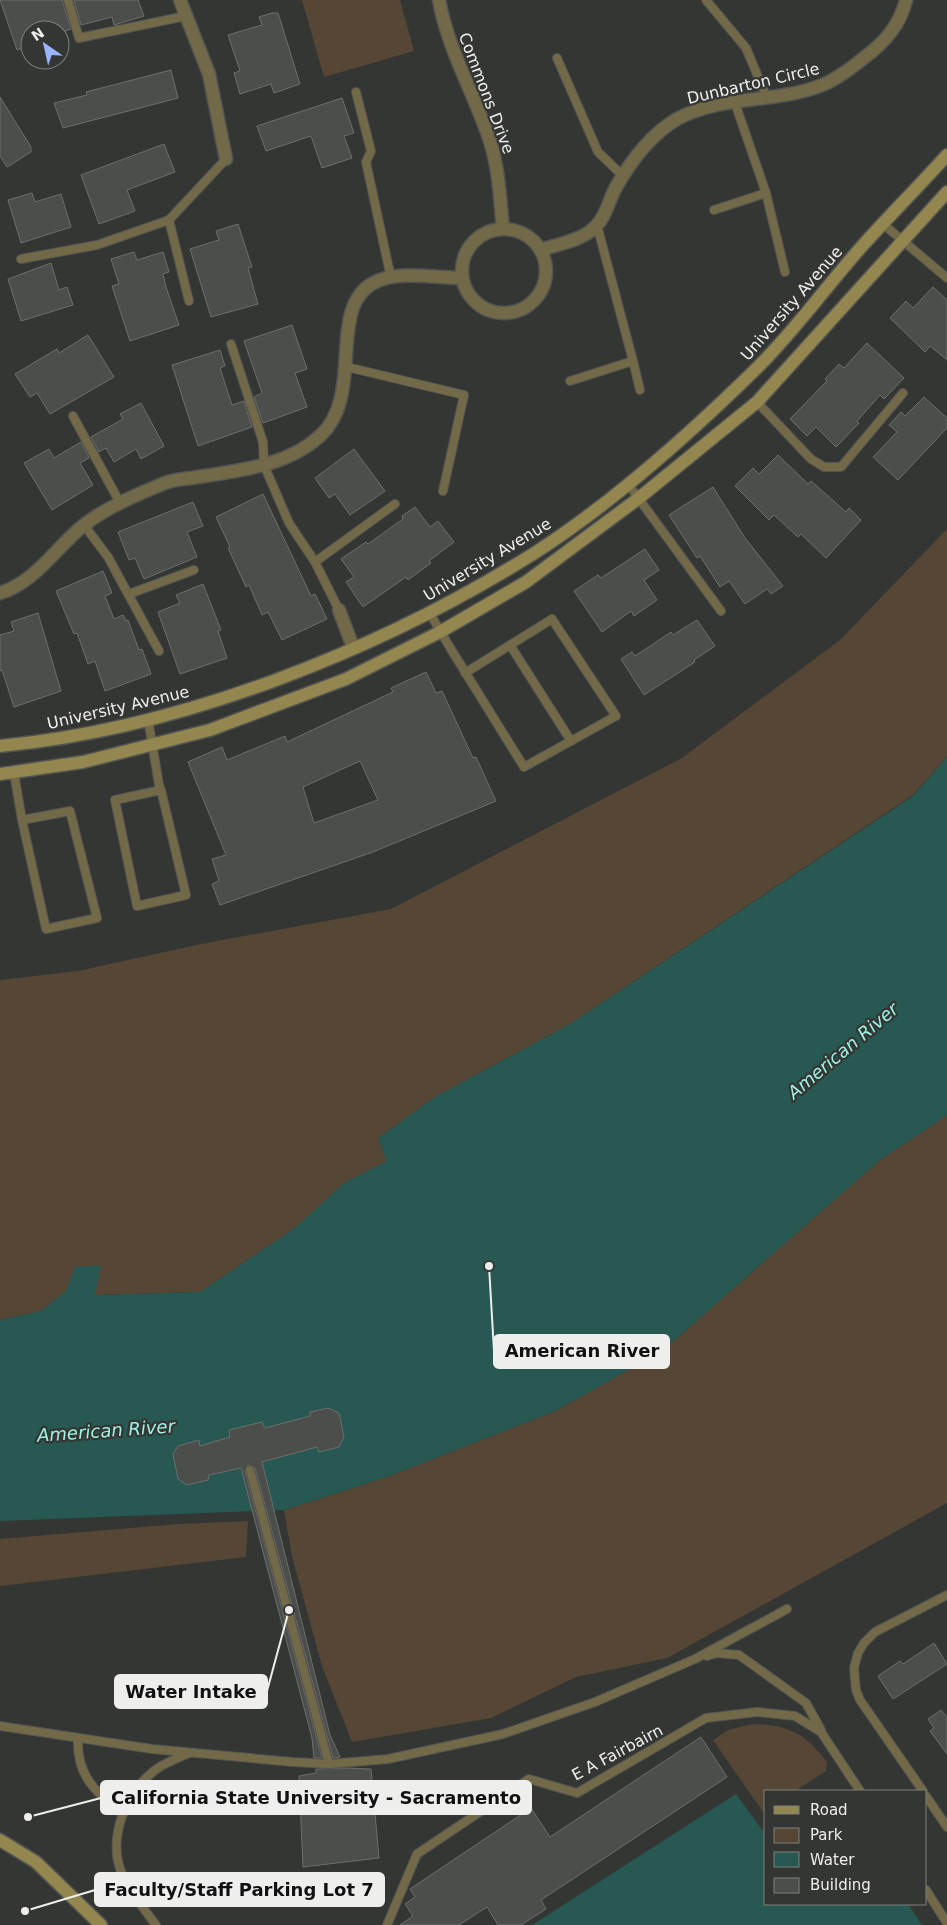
<svg xmlns="http://www.w3.org/2000/svg" width="947" height="1925" font-family="'DejaVu Sans',sans-serif">
	<style>
		.green { fill: #564636 }
		.water { fill: #275851 }
		.building { fill: #4b4e4b; stroke: #6c6f6d; fill-rule: evenodd }
		.lines { fill: none; stroke-linecap: round; stroke-linejoin: round }
		.lane-casing { stroke: #525451; stroke-width: 10 }
		.street-casing { stroke: #525451; stroke-width: 15 }
		.secondary-casing { stroke: #525451; stroke-width: 15 }
		.lane { stroke: #716947; stroke-width: 8 }
		.street { stroke: #716947; stroke-width: 12 }
		.secondary { stroke: #93864e; stroke-width: 12 }
		.labels { text-anchor: middle; stroke-width: 4.5; stroke-linejoin: round; paint-order: stroke }
		.street-label { font-size: 16px; fill: #eeefed; stroke: #343633 }
		.water-label { font-size: 18px; font-style: italic; fill: #9df1e4; stroke: #343633 }
		.leader { fill: none; stroke: #eeefed; stroke-width: 2 }
		.callout-dot { fill: #eeefed; stroke: #343633; stroke-width: 2 }
		.callout { fill: #eeefed; stroke: #eeefed; stroke-width: 2 }
		.callout-label { font-size: 18px; text-anchor: middle; font-weight: bold; fill: #111 }
	</style>
	<rect width="100%" height="100%" fill="#343633"/>
	<!-- green -->
	<g class="green">
		<polygon points="302,0 400,0 414,51 324,77"/>
		<polygon points="947,529 947,757 913,795 570,1024 435,1097 378,1138 387,1161 344,1183 295,1228 200,1292 94,1295 66,1291 41,1311 0,1320 0,980 78,971 201,944 391,909 682,758 840,640"/>
		<polygon points="947,1115 947,1503 667,1658 576,1677 491,1718 352,1742 322,1666 292,1556 284,1510 384,1478 555,1411 662,1351 881,1159"/>
		<polygon points="248,1521 246,1557 0,1586 0,1539 178,1524"/>
		<path d="M752,1724C789,1725 805,1733 827,1762L826,1771L795,1791H766V1810L763,1812L713,1740L728,1730Z"/>
	</g>
	<!-- water -->
	<g class="water">
		<polygon points="947,757 947,1115 881,1159 662,1351 555,1411 384,1478 284,1510 0,1521 0,1320 41,1311 66,1291 75,1267 101,1265 95,1295 200,1292 295,1228 344,1183 387,1161 378,1138 435,1097 570,1024 913,796"/>
		<polygon points="736,1794 763,1831 766,1830 766,1904 908,1904 922,1925 532,1925"/>
	</g>
	<!-- building -->
	<g class="building">
		<polygon points="0,0 62,0 71,29 60,33 60,30 30,30 30,45 17,50"/>
		<polygon points="74,0 138,0 144,16 114,25 112,17 81,25"/>
		<polygon points="272,13 278,13 300,84 274,93 271,84 240,94 234,73 240,71 228,35 262,25 259,17"/>
		<polygon points="171,70 178,98 63,128 54,103 87,95 86,92"/>
		<polygon points="0,97 31,147 31,152 7,167 0,156"/>
		<polygon points="342,98 354,133 344,136 352,158 322,168 311,136 266,151 257,126"/>
		<polygon points="164,144 175,172 127,190 135,211 99,224 81,175"/>
		<polygon points="32,193 35,202 61,194 71,227 21,243 8,200"/>
		<polygon points="238,224 252,267 248,268 258,304 211,317 190,249 219,240 216,231"/>
		<polygon points="134,252 137,260 163,252 169,272 163,274 166,287 179,325 130,341 112,286 119,284 111,259"/>
		<polygon points="51,263 59,290 67,287 73,305 21,321 8,279"/>
		<polygon points="933,287 947,300 947,360 930,346 925,352 890,318 906,301 913,308"/>
		<polygon points="292,325 307,369 295,373 307,407 263,423 254,397 262,393 244,341"/>
		<polygon points="88,335 114,377 50,414 37,393 30,397 15,374 57,349 59,353"/>
		<polygon points="867,343 904,378 884,399 880,395 857,421 859,423 836,447 816,427 807,436 790,419 827,381 825,379 839,364 844,368"/>
		<polygon points="220,350 225,366 220,368 232,405 244,401 252,427 198,446 172,365"/>
		<polygon points="924,397 947,418 947,428 898,480 873,457 897,432 889,425 901,412 905,416"/>
		<polygon points="141,403 164,446 141,459 136,449 114,462 106,448 99,452 91,437 123,419 120,414"/>
		<polygon points="81,442 89,458 80,463 93,485 52,510 24,463 49,449 54,458"/>
		<polygon points="354,449 385,491 350,515 335,494 329,498 315,478"/>
		<polygon points="778,455 808,484 811,481 846,512 849,508 861,520 826,558 801,534 798,537 774,515 769,520 735,486 753,468 759,474"/>
		<polygon points="713,487 745,538 783,586 771,594 767,589 745,604 729,581 720,587 700,556 697,558 669,515"/>
		<polygon points="263,494 311,596 315,594 327,619 282,640 268,612 262,615 249,585 246,587 228,548 230,547 216,517"/>
		<polygon points="193,502 203,526 187,532 197,557 144,579 135,558 129,560 118,532"/>
		<polygon points="415,507 430,527 438,521 454,542 429,561 431,563 408,580 406,577 363,607 346,582 354,577 341,559 366,542 368,544 403,519 402,516"/>
		<polygon points="645,549 659,570 644,580 657,600 634,616 631,611 602,632 574,591 598,575 601,578"/>
		<polygon points="103,571 112,593 105,596 114,619 123,615 126,621 128,620 139,650 142,649 151,674 105,691 95,661 88,664 77,633 74,634 56,591"/>
		<polygon points="203,584 221,630 218,631 227,658 180,674 158,612 180,603 176,595"/>
		<polygon points="38,613 61,691 14,707 2,670 0,671 0,635 14,631 11,622"/>
		<polygon points="697,620 715,646 694,660 695,662 644,695 621,659 632,652 635,656 671,632 673,635"/>
		<path d="M426,672L436,693L442,691L473,758L476,757L496,801L373,852L220,905L212,884L219,881L212,859L226,855L188,762L222,747L227,760L285,736L287,742L393,692L391,688ZM360,761L378,800L314,823L303,787Z"/>
		<polygon points="328,1408 339,1413 344,1437 339,1447 319,1452 317,1447 262,1462 330,1735 340,1757 333,1758 255,1468 248,1465 245,1471 322,1758 314,1758 312,1738 241,1468 209,1475 208,1480 187,1485 178,1479 173,1454 178,1446 199,1440 200,1446 230,1437 229,1430 262,1422 265,1428 310,1416 310,1412"/>
		<polygon points="934,1643 947,1664 893,1699 878,1676 900,1661 903,1664"/>
		<polygon points="941,1710 947,1717 947,1754 930,1731 934,1728 928,1719"/>
		<polygon points="701,1737 727,1777 541,1900 546,1909 521,1925 498,1925 487,1907 459,1925 400,1925 413,1916 405,1904 415,1897 410,1889 531,1808 550,1837"/>
		<polygon points="345,1768 371,1769 379,1858 303,1867 299,1776 316,1773 316,1769"/>
	</g>
	<g class="lines">
		<defs>
			<g id="lane">
				<polyline points="68,0 79,38 186,16"/>
				<polyline points="706,0 746,48 767,98"/>
				<polyline points="557,58 598,152 623,176"/>
				<polyline points="356,92 371,151 366,162 391,278"/>
				<polyline points="766,193 785,272"/>
				<polyline points="714,210 766,193 735,103"/>
				<polyline points="169,220 189,301"/>
				<polyline points="883,224 947,278"/>
				<polyline points="21,259 97,245 169,220 226,159"/>
				<polyline points="231,344 263,442 264,465 289,523 315,562 395,504"/>
				<polyline points="633,361 640,390"/>
				<polyline points="347,367 464,395 443,491"/>
				<polyline points="570,381 633,361 597,225"/>
				<polyline points="757,402 811,459 824,467 841,467 903,393"/>
				<polyline points="73,416 120,503"/>
				<polyline points="628,484 721,611"/>
				<polyline points="84,525 108,557 159,651"/>
				<polyline points="315,562 339,610"/>
				<polyline points="129,594 194,570"/>
				<polyline points="429,612 449,646 524,767 616,716 552,619 465,673"/>
				<polyline points="510,645 571,741"/>
				<polyline points="148,719 159,785 161,790 186,895 137,906 115,800 161,790"/>
				<polyline points="14,773 22,820 46,929 97,918 70,811 22,820"/>
				<polyline points="250,1470 329,1764"/>
				<polyline points="707,1656 717,1653 739,1655 806,1703 821,1730"/>
				<polyline points="0,1726 152,1749 293,1762 329,1764 388,1759 503,1734 595,1702 695,1659 787,1609"/>
				<path d="M78,1738C76,1775 95,1792 123,1814"/>
				<polyline points="923,1791 860,1700 856,1690 854,1668 858,1653 864,1643 875,1632 947,1595"/>
				<polyline points="926,1796 947,1827"/>
				<polyline points="926,1890 947,1923"/>
				<path d="M156,1925C144,1909 130,1892 122,1874C106,1836 128,1787 161,1766C170,1761 180,1757 189,1753"/>
				<polyline points="387,1925 417,1854 529,1779 577,1793 706,1718 757,1712 795,1716 821,1732 860,1791"/>
			</g>
			<g id="street">
				<polyline points="180,0 209,74 226,159"/>
				<path d="M439,0C448,50 474,93 490,141C499,170 500,199 503,229"/>
				<circle cx="504" cy="271" r="42"/>
				<path d="M541,250C558,244 579,241 593,229C605,219 608,203 615,189C630,162 650,135 677,119C723,94 780,104 827,83C841,76 853,67 865,57C885,42 900,25 906,0"/>
				<path d="M0,593C36,582 56,547 84,525C107,507 138,494 165,483C175,479 187,479 198,477C241,470 288,466 321,435C367,392 322,297 383,279C407,272 437,278 462,278"/>
				<polyline points="339,610 353,647"/>
			</g>
			<g id="secondary">
				<path d="M0,746C181,729 380,650 533,554C613,503 691,433 759,366C797,328 828,284 864,244C891,214 920,185 947,155"/>
				<polyline points="0,774 83,762 210,730 346,679 440,632 526,582 639,498 757,402 947,192"/>
				<polyline points="0,1840 36,1862 101,1925"/>
			</g>
		</defs>
		<!-- lane casing -->
		<use href="#lane" class="lane-casing"/>
		<!-- street casing -->
		<use href="#street" class="street-casing"/>
		<!-- secondary casing -->
		<use href="#secondary" class="secondary-casing"/>
		<!-- lane -->
		<use href="#lane" class="lane"/>
		<!-- street -->
		<use href="#street" class="street"/>
		<!-- secondary -->
		<use href="#secondary" class="secondary"/>
	</g>
	<g class="labels">
		<!-- street labels -->
		<g class="street-label">
			<text transform="translate(753 83) rotate(-13)" y="6">Dunbarton Circle</text>
			<text transform="translate(487 93) rotate(69)" y="6">Commons Drive</text>
			<text transform="translate(791 303) rotate(-49)" y="6">University Avenue</text>
			<text transform="translate(487 559) rotate(-31)" y="6">University Avenue</text>
			<text transform="translate(118 707) rotate(-13)" y="6">University Avenue</text>
			<text transform="translate(617 1752) rotate(-28)" y="6">E A Fairbairn</text>
		</g>
		<!-- water labels -->
		<g class="water-label">
			<text transform="translate(843 1051) rotate(-40)" y="6">American River</text>
			<text transform="translate(106 1431) rotate(-4)" y="6">American River</text>
		</g>
	</g>
	<!-- callouts -->
	<path class="leader" d="M489 1266L494 1351M289 1610L267 1691M28 1817L101 1798M25 1911L95 1890"/>
	<g class="callout-dot">
		<circle cx="489" cy="1266" r="5"/>
		<circle cx="289" cy="1610" r="5"/>
		<circle cx="28" cy="1817" r="5"/>
		<circle cx="25" cy="1911" r="5"/>
	</g>
	<g class="callout">
		<rect x="494" y="1335" width="175" height="33" rx="5"/>
		<rect x="115" y="1675" width="152" height="33" rx="5"/>
		<rect x="101" y="1781" width="430" height="33" rx="5"/>
		<rect x="95" y="1873" width="289" height="33" rx="5"/>
	</g>
	<g class="callout-label">
		<text x="582" y="1357">American River</text>
		<text x="191" y="1698">Water Intake</text>
		<text x="316" y="1804">California State University - Sacramento</text>
		<text x="239" y="1896">Faculty/Staff Parking Lot 7</text>
	</g>
	<!-- legend -->
	<rect x="764" y="1790" width="162" height="115" fill="#343633" stroke="#7e807d"/>
	<rect x="774" y="1806" width="25" height="8" fill="#93864e" stroke="#7e807d"/>
	<text x="810" y="1815" font-size="15" fill="#eeefed">Road</text>
	<rect x="774" y="1828" width="25" height="15" fill="#564636" stroke="#7e807d"/>
	<text x="810" y="1840" font-size="15" fill="#eeefed">Park</text>
	<rect x="774" y="1852" width="25" height="15" fill="#275851" stroke="#7e807d"/>
	<text x="810" y="1865" font-size="15" fill="#eeefed">Water</text>
	<rect x="774" y="1878" width="25" height="15" fill="#4b4e4b" stroke="#7e807d"/>
	<text x="810" y="1890" font-size="15" fill="#eeefed">Building</text>
	<!-- north arrow -->
	<g transform="translate(45 45) rotate(326)"><circle r="24" fill="#343633" stroke="#7e807d"/>
	<path d="M0-4L9 19L0 12L-9 19Z" fill="#9cb4fd"/>
	<text y="-8" font-size="14" font-weight="bold" text-anchor="middle" fill="#eeefed">N</text>
	</g>
</svg>
